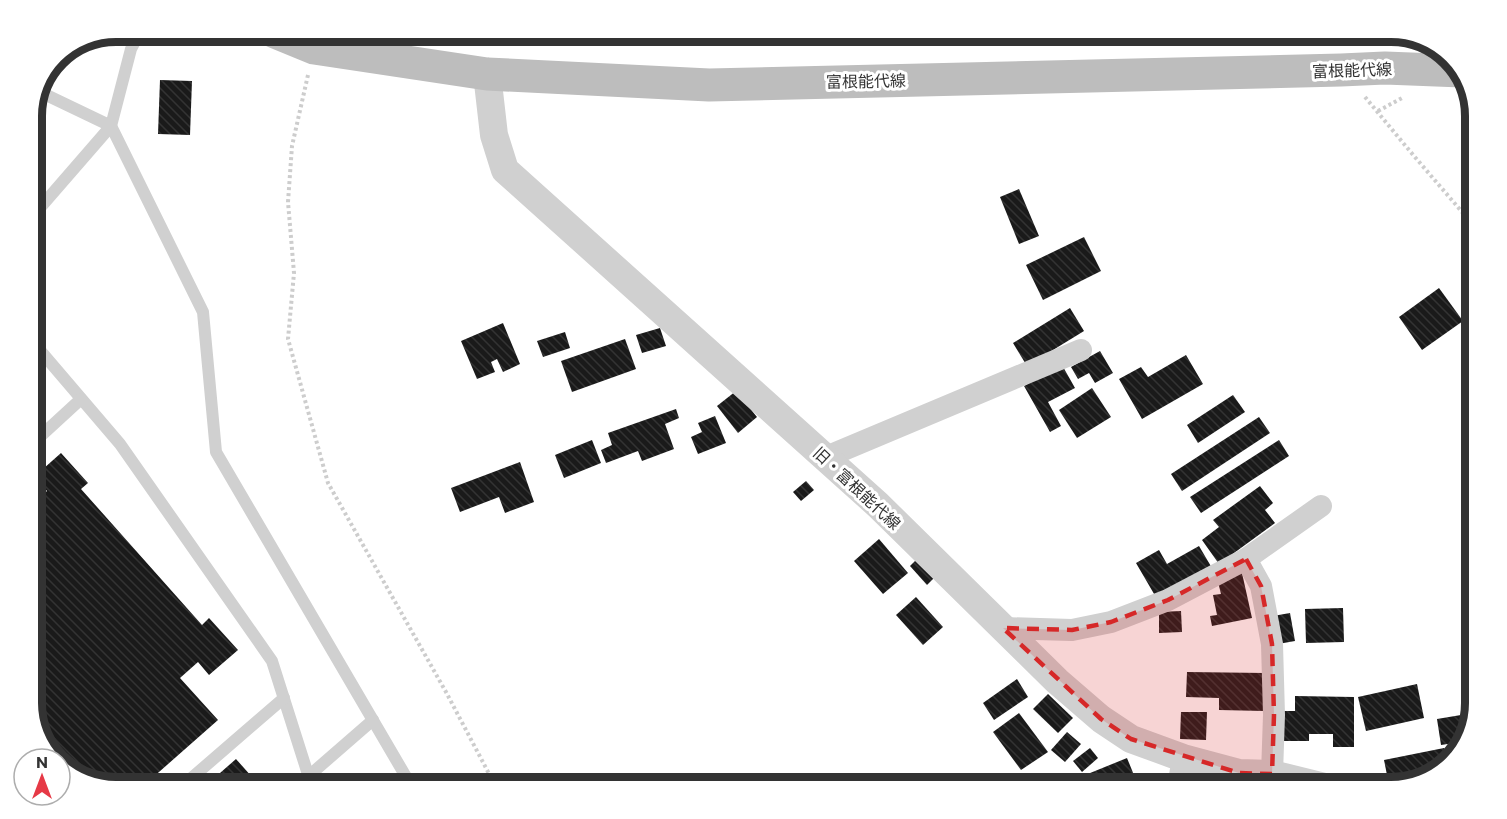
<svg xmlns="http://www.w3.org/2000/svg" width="1507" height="819" font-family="Commissioner,'Noto Sans JP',sans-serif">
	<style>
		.building { fill: url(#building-back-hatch) }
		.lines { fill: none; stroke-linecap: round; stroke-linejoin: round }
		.path { stroke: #cdcdcd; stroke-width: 4; stroke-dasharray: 3 3; stroke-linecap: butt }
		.service { stroke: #d0d0d0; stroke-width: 12 }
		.minor { stroke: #d0d0d0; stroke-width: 22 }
		.tertiary { stroke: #d0d0d0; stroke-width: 28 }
		.secondary { stroke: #bdbdbd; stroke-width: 33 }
		.marked { fill: #d62828; fill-opacity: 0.2; stroke: #d62828; stroke-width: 4.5; stroke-dasharray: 12 8; stroke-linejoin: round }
		.labels { text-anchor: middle; stroke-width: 6; stroke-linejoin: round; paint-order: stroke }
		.street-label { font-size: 16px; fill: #333; stroke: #fff }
		.rim { fill: none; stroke: #333; stroke-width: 8 }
	</style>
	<defs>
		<pattern id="building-back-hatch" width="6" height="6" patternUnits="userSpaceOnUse" patternTransform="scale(1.5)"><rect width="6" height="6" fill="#1a1a1a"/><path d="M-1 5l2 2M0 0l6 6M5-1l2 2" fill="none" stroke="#333"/></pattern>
	</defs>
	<rect width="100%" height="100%" fill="#fff"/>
	<!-- building -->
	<g class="building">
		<polygon points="160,80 192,81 190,135 158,134"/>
		<polygon points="1019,189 1039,236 1019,244 1000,197"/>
		<polygon points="1084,237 1101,271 1043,300 1026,265"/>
		<polygon points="1439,288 1463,321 1422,350 1399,317"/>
		<polygon points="1070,308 1084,331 1027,366 1013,343"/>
		<polygon points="503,323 520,364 503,372 497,359 491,362 495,372 477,379 461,341"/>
		<polygon points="660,328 666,346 642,353 636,335"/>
		<polygon points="565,332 570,348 543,357 537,341"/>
		<polygon points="625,339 636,369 572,392 561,361"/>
		<polygon points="1100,351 1113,373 1095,383 1089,373 1078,379 1071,367"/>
		<polygon points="1186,355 1203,384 1142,419 1119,379 1141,367 1148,377"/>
		<polygon points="1062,365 1075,388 1048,402 1061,426 1050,432 1024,386"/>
		<polygon points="1092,388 1111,417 1077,438 1059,410"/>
		<polygon points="736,391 757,417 738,433 717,406"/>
		<polygon points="1233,395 1245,412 1198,443 1187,425"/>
		<polygon points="676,409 679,418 665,424 674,449 642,461 638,451 606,463 601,450 612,445 608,433"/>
		<polygon points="715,416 726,443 698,454 691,437 702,432 698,423"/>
		<polygon points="1259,417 1270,433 1182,491 1171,474"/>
		<polygon points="592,440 601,463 564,478 555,455"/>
		<polygon points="1279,440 1289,456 1201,513 1190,497"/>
		<polygon points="61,453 88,483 81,489 202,625 209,618 238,650 209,675 198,662 180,678 218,720 142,787 116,788 78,779 42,740 32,709 32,505 47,491 34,477"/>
		<polygon points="520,462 534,502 505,513 499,497 460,512 451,488"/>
		<polygon points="806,481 814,490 801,501 793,492"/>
		<polygon points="1260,486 1273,503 1265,510 1275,523 1219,564 1202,540 1219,527 1213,520"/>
		<polygon points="879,539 908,573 883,594 854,561"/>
		<polygon points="1199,546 1212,568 1157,599 1136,563 1159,550 1167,564"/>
		<polygon points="918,558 935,577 927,585 910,566"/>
		<polygon points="1242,573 1252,618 1212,626 1210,616 1217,615 1213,595 1221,594 1217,578"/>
		<polygon points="916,597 943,627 923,645 896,615"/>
		<polygon points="1343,608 1344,642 1306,643 1305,609"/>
		<polygon points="1181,611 1182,632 1159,633 1159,612"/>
		<polygon points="1290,613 1295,641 1278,644 1273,616"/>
		<polygon points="1187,672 1265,673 1264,711 1219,710 1219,698 1186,697"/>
		<polygon points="1017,679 1028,697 994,720 983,703"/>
		<polygon points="1417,684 1424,718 1366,731 1358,697"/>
		<polygon points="1048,694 1073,718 1058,733 1033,709"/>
		<polygon points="1295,696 1354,697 1354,747 1333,747 1333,734 1309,734 1309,741 1284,741 1284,711 1295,711"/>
		<polygon points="1181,712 1207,712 1206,740 1180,739"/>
		<polygon points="1019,713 1048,752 1021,770 993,732"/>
		<polygon points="1473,713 1467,741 1441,745 1437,719"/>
		<polygon points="1067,732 1081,744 1065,762 1051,750"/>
		<polygon points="1090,748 1098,758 1082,772 1073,761"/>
		<polygon points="1444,748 1447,763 1438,774 1389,785 1384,760"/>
		<polygon points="1127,758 1138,785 1133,787 1070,787 1068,782"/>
		<polygon points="236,759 261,787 204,787"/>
	</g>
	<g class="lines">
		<!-- path -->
		<g class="path">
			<polyline points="1302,32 1314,44"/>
			<polyline points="308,75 292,146 288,202 294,273 288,339 328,483 446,692 496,787"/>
			<polyline points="1365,97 1414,156 1475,227"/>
			<polyline points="1378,111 1402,98"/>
		</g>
		<!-- service -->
		<g class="service">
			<polyline points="40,92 111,126 203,312 216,452 412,787"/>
			<polyline points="32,217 111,126 131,49 140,32"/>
			<polyline points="32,341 120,444 272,661 312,787"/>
			<polyline points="32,444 81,399"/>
			<polyline points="181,787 284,698"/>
			<polyline points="296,787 373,720"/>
		</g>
		<!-- minor -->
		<g class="minor">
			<polyline points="824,458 1081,350"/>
			<polyline points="1246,559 1261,586 1272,644 1274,715 1272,774"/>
			<polyline points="1003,628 1072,630 1111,622 1168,600 1246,559 1321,506"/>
			<polyline points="1178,787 1183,758"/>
		</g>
		<!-- tertiary -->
		<polyline class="tertiary" points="487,74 494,135 505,170 878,505 1057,681 1101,719 1131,739 1183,758 1239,773 1272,774 1325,787"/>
		<!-- secondary -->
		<polyline class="secondary" points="275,32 314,48 487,74 709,85 1341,70 1385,68 1462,71"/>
	</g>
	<!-- marked area -->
	<path class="marked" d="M1246,559L1261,586L1272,644L1274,715L1272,774L1239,773L1131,739L1101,719L1003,628L1072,630L1111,622L1168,600Z"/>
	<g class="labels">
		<!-- street labels -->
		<g class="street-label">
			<text transform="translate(1352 70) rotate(-2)" y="6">富根能代線</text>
			<text transform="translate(866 81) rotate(-1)" y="6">富根能代線</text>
			<text transform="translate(857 488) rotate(43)" y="6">旧・富根能代線</text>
		</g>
	</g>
	<!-- crop -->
	<path d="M0 0H1507V819H0ZM116 42H1391A74 74 0 0 1 1465 116V703A74 74 0 0 1 1391 777H116A74 74 0 0 1 42 703V116A74 74 0 0 1 116 42Z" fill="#fff" fill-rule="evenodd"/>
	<path class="rim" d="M116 42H1391A74 74 0 0 1 1465 116V703A74 74 0 0 1 1391 777H116A74 74 0 0 1 42 703V116A74 74 0 0 1 116 42Z"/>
	<!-- north arrow -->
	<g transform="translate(42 777)"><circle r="28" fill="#ffffff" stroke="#adadad" stroke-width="1.5"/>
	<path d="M0-4.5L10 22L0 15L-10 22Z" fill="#e63946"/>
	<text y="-9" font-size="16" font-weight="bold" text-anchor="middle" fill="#333333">N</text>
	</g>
</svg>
